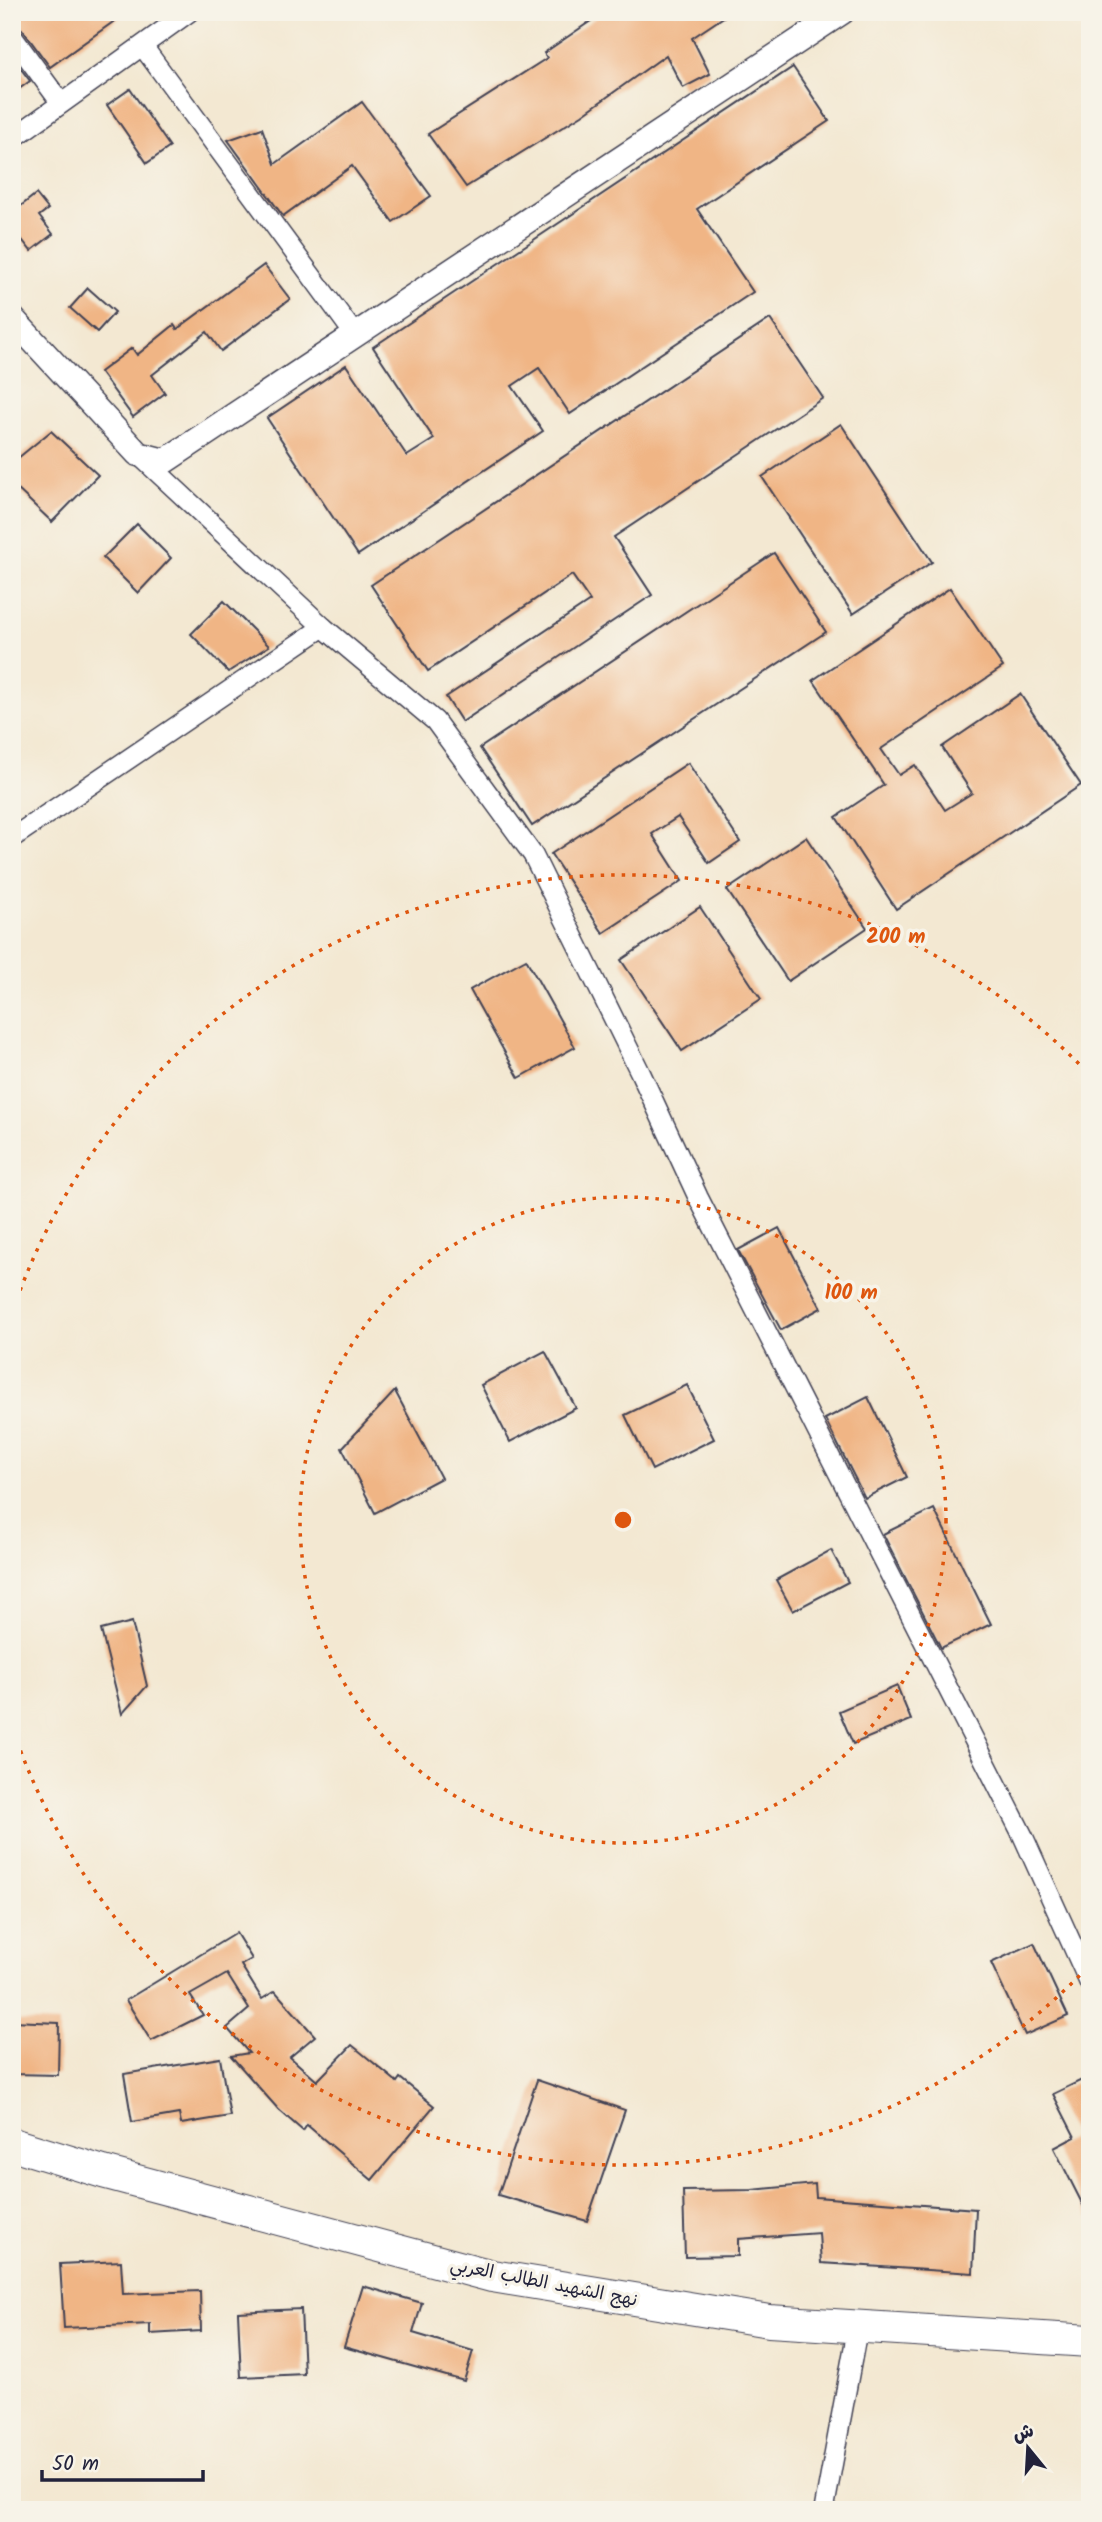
<svg xmlns="http://www.w3.org/2000/svg" width="1102" height="2522" font-family="Kalam,'Playpen Sans Arabic',sans-serif">
	<style>
		.building { fill: #f0b585 }
		.lines { fill: none; stroke-linecap: round; stroke-linejoin: round }
		.minor-casing { stroke: #414052; stroke-width: 22 }
		.tertiary-casing { stroke: #414052; stroke-width: 27 }
		.primary-casing { stroke: #414052; stroke-width: 34 }
		.minor { stroke: #fff; stroke-width: 19 }
		.tertiary { stroke: #fff; stroke-width: 24 }
		.primary { stroke: #fff; stroke-width: 32 }
		.ring { fill: none; stroke: #de560e; stroke-width: 3.5; stroke-dasharray: 3.5 7 }
		.labels { text-anchor: middle; stroke-width: 7; stroke-linejoin: round; paint-order: stroke }
		.street-label { font-size: 18px; fill: #22223b; stroke: #f7f3e8 }
		.centre { fill: #de560e; stroke: #f7f3e8; stroke-width: 3.5 }
		.ring-label { font-size: 21px; text-anchor: middle; font-weight: bold; fill: #de560e; stroke: #f7f3e8; stroke-width: 7; stroke-linejoin: round; paint-order: stroke }
	</style>
	<rect width="100%" height="100%" fill="#f7f3e8"/>
	<filter id="ink" filterUnits="userSpaceOnUse"><feTurbulence type="fractalNoise" baseFrequency=".0143" numOctaves="2"/><feDisplacementMap in="SourceGraphic" scale="14" xChannelSelector="R" yChannelSelector="G"/><feConvolveMatrix kernelMatrix="1 2 1 2 8 2 1 2 1" color-interpolation-filters="sRGB"/></filter>
	<filter id="wash" filterUnits="userSpaceOnUse"><feTurbulence type="fractalNoise" baseFrequency=".00686" numOctaves="4" result="noise"/><feDisplacementMap in="SourceGraphic" scale="28" xChannelSelector="R" yChannelSelector="G"/><feGaussianBlur stdDeviation="1.57" result="paint"/><feColorMatrix in="noise" values="0 0 0 0 0 0 0 0 0 0 0 0 0 0 0 0 0 1.4 0 .05"/><feComposite in="paint" operator="in"/></filter>
	<g filter="url(#wash)">
		<rect width="100%" height="100%" fill="#f3e8d2"/>
		<g id="blocks">
			<!-- building -->
			<g class="building">
				<polygon points="12,12 127,12 50,67 22,29 12,24"/>
				<polygon points="604,12 731,12 692,38 710,74 683,88 666,55 582,115 466,187 428,134 547,58 544,53"/>
				<polygon points="12,57 30,81 12,94"/>
				<polygon points="793,67 829,121 697,209 753,292 570,414 539,368 512,386 543,431 358,555 267,418 346,365 407,456 434,439 373,347"/>
				<polygon points="130,89 170,147 147,163 107,105"/>
				<polygon points="362,102 431,196 393,222 352,166 283,216 228,140 262,128 275,164"/>
				<polygon points="36,194 48,209 39,216 53,234 31,251 12,227 12,213"/>
				<polygon points="264,265 290,299 221,351 207,332 152,375 165,393 133,417 100,372 132,348 137,355 174,325 177,329"/>
				<polygon points="88,288 115,312 97,332 70,308"/>
				<polygon points="770,319 823,398 614,537 652,595 462,722 446,697 590,601 572,575 428,671 371,585"/>
				<polygon points="841,424 932,562 853,614 762,477"/>
				<polygon points="51,431 98,475 52,522 12,484 12,463"/>
				<polygon points="137,524 171,558 138,593 103,558"/>
				<polygon points="774,553 826,632 532,826 480,748"/>
				<polygon points="950,588 1003,667 881,749 899,775 915,765 945,810 972,793 942,747 1020,694 1081,785 896,909 836,817 884,785 813,680"/>
				<polygon points="224,601 269,646 228,672 191,634"/>
				<polygon points="688,763 740,842 709,863 678,817 652,834 682,881 603,933 551,854"/>
				<polygon points="806,837 867,928 788,981 727,890"/>
				<polygon points="700,907 761,999 682,1051 621,960"/>
				<polygon points="526,959 575,1047 519,1078 470,990"/>
				<polygon points="779,1228 821,1308 781,1330 738,1250"/>
				<polygon points="545,1351 576,1408 510,1442 481,1385"/>
				<polygon points="687,1385 714,1439 652,1470 625,1415"/>
				<polygon points="395,1391 441,1478 375,1513 342,1448"/>
				<polygon points="868,1397 907,1477 865,1498 825,1419"/>
				<polygon points="934,1509 991,1624 941,1648 883,1534"/>
				<polygon points="831,1550 848,1582 793,1611 776,1580"/>
				<polygon points="132,1622 147,1686 122,1714 101,1630"/>
				<polygon points="897,1686 911,1720 853,1744 839,1711"/>
				<polygon points="236,1933 252,1959 241,1965 262,1999 275,1991 315,2036 290,2057 317,2081 352,2045 397,2082 400,2078 434,2106 372,2180 307,2125 303,2131 279,2110 231,2056 249,2053 227,2028 249,2009 227,1974 190,1995 203,2015 151,2041 126,2000"/>
				<polygon points="1034,1943 1068,2016 1025,2035 991,1963"/>
				<polygon points="12,2021 59,2023 58,2075 12,2074"/>
				<polygon points="220,2058 230,2116 181,2124 179,2114 132,2122 124,2074"/>
				<polygon points="1090,2076 1090,2219 1054,2148 1075,2137 1053,2094"/>
				<polygon points="537,2080 625,2110 587,2221 498,2195"/>
				<polygon points="815,2184 816,2197 976,2209 973,2273 821,2263 819,2233 738,2239 738,2256 685,2257 683,2191 752,2190"/>
				<polygon points="121,2261 123,2294 200,2291 201,2331 150,2334 150,2324 64,2328 60,2264"/>
				<polygon points="363,2286 422,2303 413,2333 473,2351 464,2381 344,2347"/>
				<polygon points="301,2309 304,2374 241,2377 238,2312"/>
			</g>
		</g>
	</g>
	<g filter="url(#ink)">
		<use href="#blocks" fill-opacity="0" stroke="#414052" stroke-width="2"/>
		<g class="lines">
			<defs>
				<g id="minor">
					<polyline points="12,36 61,103"/>
					<polyline points="144,48 355,335"/>
					<polyline points="12,139 189,12"/>
					<polyline points="323,627 435,721 533,855 640,1072 698,1197 1023,1836 1090,1984"/>
					<polyline points="12,838 323,627 138,454"/>
					<polyline points="824,2510 858,2326"/>
				</g>
				<polyline id="tertiary" points="12,318 138,454 165,461 842,12"/>
				<polyline id="primary" points="12,2144 103,2172 492,2276 769,2321 1090,2341"/>
			</defs>
			<!-- minor casing -->
			<use href="#minor" class="minor-casing"/>
			<!-- tertiary casing -->
			<use href="#tertiary" class="tertiary-casing"/>
			<!-- primary casing -->
			<use href="#primary" class="primary-casing"/>
			<!-- minor -->
			<use href="#minor" class="minor"/>
			<!-- tertiary -->
			<use href="#tertiary" class="tertiary"/>
			<!-- primary -->
			<use href="#primary" class="primary"/>
		</g>
	</g>
	<!-- distance rings -->
	<g class="ring">
		<circle cx="623" cy="1520" r="323"/>
		<path d="M1087 1968A645 645 0 0 1 13 1730M13 1310A645 645 0 0 1 1087 1072"/>
	</g>
	<g class="labels">
		<!-- street labels -->
		<g class="street-label">
			<text transform="translate(544 2282) rotate(11)" y="6">نهج الشهيد الطالب العربي</text>
		</g>
	</g>
	<circle cx="623" cy="1520" r="10" class="centre"/>
	<g class="ring-label">
		<text x="896" y="943">200 m</text>
		<text x="851" y="1299">100 m</text>
	</g>
	<!-- margin -->
	<rect width="1102" height="2522" fill="none" stroke="#f7f3e8" stroke-width="42"/>
	<!-- north arrow -->
	<g transform="translate(1028 2448) rotate(342)" stroke="#f7f3e8" stroke-width="5" paint-order="stroke">
	<path d="M0-5L12 26L0 18L-12 26Z" fill="#22223b"/>
	<text y="-10" font-size="19" font-weight="bold" text-anchor="middle" fill="#22223b">ش</text>
	</g>
	<!-- scale -->
	<path d="M42 2470v10h161v-10" fill="none" stroke="#22223b" stroke-width="3.5"/>
	<text x="52" y="2470" font-size="21" fill="#22223b" stroke="#f7f3e8" stroke-width="5" paint-order="stroke">50 m</text>
</svg>
